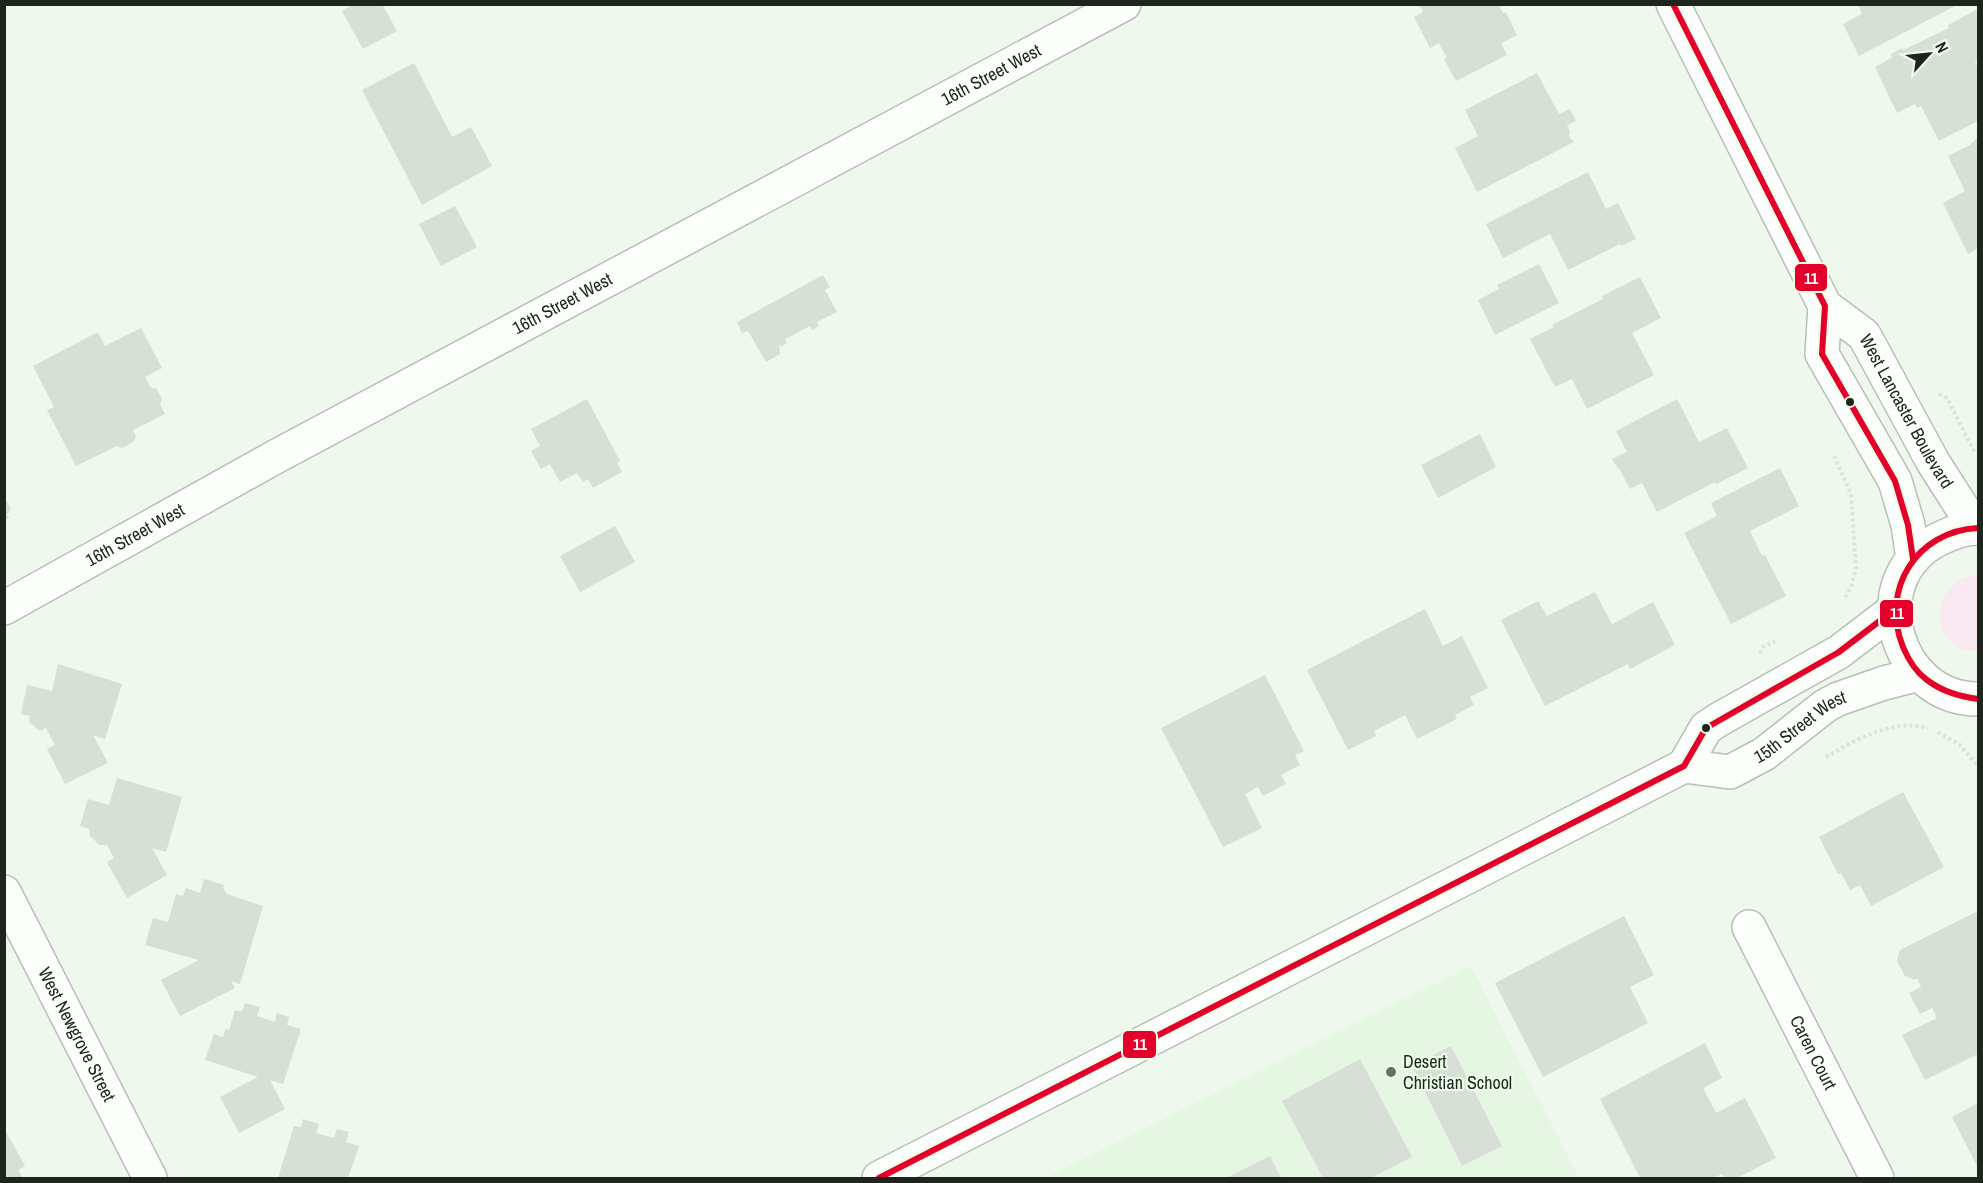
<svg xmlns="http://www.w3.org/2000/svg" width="1983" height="1183" font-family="'Archivo Narrow',sans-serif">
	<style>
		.built { fill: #e5f7e3 }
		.green { fill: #f7e9ef }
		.building { fill: #d7dfd6 }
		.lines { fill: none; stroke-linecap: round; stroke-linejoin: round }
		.minor-casing { stroke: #b8bfb7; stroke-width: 36 }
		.tertiary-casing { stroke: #b8bfb7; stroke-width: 36 }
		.path { stroke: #dee1de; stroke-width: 4; stroke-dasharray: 3 3; stroke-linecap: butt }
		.minor { stroke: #fcfefc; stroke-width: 33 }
		.tertiary { stroke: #fcfefc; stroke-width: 33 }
		.bus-1-casing { stroke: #ebfde8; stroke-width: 10 }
		.bus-1 { stroke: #e4002b; stroke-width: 6 }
		.bus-dot { fill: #1e251d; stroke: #ebfde8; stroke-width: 2 }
		.poi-dot { fill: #676f66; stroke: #ebfde8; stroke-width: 2 }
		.labels { text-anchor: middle; stroke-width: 4.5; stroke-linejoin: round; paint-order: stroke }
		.street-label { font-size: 18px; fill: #1e251d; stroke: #ebfde8 }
		.poi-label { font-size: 18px; fill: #1e251d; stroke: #ebfde8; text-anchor: start }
		.line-badge { stroke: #ebfde8; stroke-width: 2 }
		.badge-label { font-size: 16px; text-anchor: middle; font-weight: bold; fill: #fff }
	</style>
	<rect width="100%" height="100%" fill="#eef8ed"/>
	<!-- built -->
	<polygon class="built" points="1471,966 1579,1178 1046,1178"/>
	<!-- green -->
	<path class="green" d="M1978,575V651C1929,653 1925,580 1978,575Z"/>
	<!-- building -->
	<g class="building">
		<polygon points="354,4 382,4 397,31 363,49 342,11"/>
		<polygon points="1419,4 1498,4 1503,13 1506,12 1517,35 1501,43 1507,55 1456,81 1444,59 1447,58 1439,43 1430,48 1414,17 1423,12"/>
		<polygon points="1858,4 1959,4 1859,56 1843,24 1862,14"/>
		<polygon points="1978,9 1978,60 1975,62 1978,68 1978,121 1939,141 1921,106 1917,108 1915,104 1897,113 1875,67 1892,58 1891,54 1902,48 1903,50 1949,28 1948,25"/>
		<polygon points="414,63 452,137 471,127 492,166 422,205 362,90"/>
		<polygon points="1537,73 1559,114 1570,109 1576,121 1567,125 1570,132 1569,136 1574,142 1477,192 1455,148 1478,136 1465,110"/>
		<polygon points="1978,137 1978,248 1968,254 1943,203 1965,191 1948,156 1970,145"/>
		<polygon points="1588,172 1606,209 1618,203 1636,239 1621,246 1620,244 1568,270 1550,234 1503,258 1486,224"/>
		<polygon points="455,206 477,247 441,266 419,224"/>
		<polygon points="1539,264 1559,303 1495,335 1478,300 1499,289 1497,285"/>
		<polygon points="823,275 830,287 825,290 837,312 817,322 819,326 812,330 810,326 785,339 787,343 781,347 779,342 780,354 766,362 748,331 742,333 737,322"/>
		<polygon points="1640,277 1661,318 1632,333 1654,375 1587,409 1572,379 1555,387 1530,339 1554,327 1552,325 1603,299 1602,296"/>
		<polygon points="141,328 162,368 145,377 151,388 156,388 162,399 160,404 165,414 133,430 136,437 133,442 122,448 117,446 76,466 47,410 54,407 33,366 98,332 105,346"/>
		<polygon points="587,399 620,461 617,463 622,472 593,488 588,479 583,482 577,473 560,482 550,464 541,469 531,451 540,446 531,429"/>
		<polygon points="1677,399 1699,442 1727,428 1748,468 1716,484 1715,482 1657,512 1642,483 1630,489 1619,468 1618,469 1612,459 1627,452 1616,431"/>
		<polygon points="1480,434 1496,467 1438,498 1421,465"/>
		<polygon points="1780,468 1799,506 1750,531 1762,556 1765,555 1786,596 1731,624 1684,533 1717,516 1711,503"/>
		<polygon points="4,496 11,509 7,515 9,518 4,521"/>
		<polygon points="615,526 635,562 580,592 560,556"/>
		<polygon points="1595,592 1612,624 1653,602 1675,645 1630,669 1628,664 1545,706 1501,620 1538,601 1547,616"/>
		<polygon points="1425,609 1443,646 1462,636 1488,688 1470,697 1474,705 1455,715 1457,719 1417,739 1405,715 1374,731 1376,736 1348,750 1307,670"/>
		<polygon points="58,664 122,684 105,739 93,735 108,763 65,784 47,749 55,745 46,728 40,731 29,722 30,716 21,714 27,685 52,691"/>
		<polygon points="1265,675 1304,751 1295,755 1300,765 1281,775 1286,784 1263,796 1258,787 1245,794 1262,828 1223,847 1161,728"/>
		<polygon points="117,778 182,797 166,852 152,848 167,875 127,898 107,862 114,858 107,845 100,845 90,836 89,829 80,826 88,799 109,805"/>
		<polygon points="1903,792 1944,867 1871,906 1860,885 1850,890 1841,873 1838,874 1819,837"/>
		<polygon points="204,879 224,885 223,888 227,894 263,906 240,984 231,981 235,988 180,1016 161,980 199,960 145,945 153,918 168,922 176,894 183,896 186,888 200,893"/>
		<polygon points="1976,912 1978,916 1978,1054 1925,1080 1902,1035 1937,1018 1932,1008 1920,1014 1909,993 1921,987 1917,978 1915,980 1905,976 1897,961 1900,950"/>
		<polygon points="1624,916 1654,975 1630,987 1648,1023 1543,1077 1495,983"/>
		<polygon points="245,1003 260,1007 257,1016 275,1022 277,1013 289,1017 287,1025 301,1029 283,1084 270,1080 285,1109 239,1133 220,1097 258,1077 205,1060 214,1034 223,1037 226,1028 229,1030 235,1010 242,1012"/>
		<polygon points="1705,1043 1722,1078 1703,1088 1716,1113 1745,1098 1776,1158 1737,1178 1725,1178 1722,1174 1713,1178 1640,1178 1600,1099"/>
		<polygon points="1451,1046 1502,1146 1462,1166 1412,1066"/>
		<polygon points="1360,1059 1412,1157 1371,1178 1323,1178 1282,1101"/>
		<polygon points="1978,1103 1978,1168 1952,1117"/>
		<polygon points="303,1119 319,1124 316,1133 334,1138 337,1129 349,1132 346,1142 359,1146 348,1178 278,1178 294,1126 301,1127"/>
		<polygon points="4,1128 25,1166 18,1170 23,1178 4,1178"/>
		<polygon points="1270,1156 1281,1178 1226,1178"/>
	</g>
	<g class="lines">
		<defs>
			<g id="minor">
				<path id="s1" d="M4,608L277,456L1124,4"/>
				<path id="s2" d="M4,892L150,1178"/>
				<path id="s3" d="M1749,927L1877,1178"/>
			</g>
			<g id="tertiary">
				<path id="s4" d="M1673,4L1825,306L1864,335L1933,462L1975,528"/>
				<polyline points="1825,306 1822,354 1895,481 1908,525 1913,559"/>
				<path d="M1978,528C1965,528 1951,533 1939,539C1861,577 1893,699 1978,699"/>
				<path id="s5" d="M1684,766L1730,772L1764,754L1825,706L1838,699L1884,683L1919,674"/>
				<polyline points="879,1178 1684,766 1706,728 1718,720 1839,652 1894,610"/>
			</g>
		</defs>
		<!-- minor casing -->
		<use href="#minor" class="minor-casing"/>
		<!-- tertiary casing -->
		<use href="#tertiary" class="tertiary-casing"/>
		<!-- path -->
		<g class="path">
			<polyline points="1939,394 1947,398 1975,453"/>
			<polyline points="1834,456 1851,494 1856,568 1851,587 1844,599"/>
			<polyline points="1760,653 1763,647 1775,641"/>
			<polyline points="1938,732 1960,745 1978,766"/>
			<path d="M1826,757C1857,739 1892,719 1928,728"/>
		</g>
		<!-- minor -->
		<use href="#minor" class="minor"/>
		<!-- tertiary -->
		<use href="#tertiary" class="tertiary"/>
		<defs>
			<g id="bus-1">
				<polyline points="1673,4 1825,306 1822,354 1895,481 1908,525 1913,559"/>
				<path d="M1978,528C1916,531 1880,590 1903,647C1908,659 1916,672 1927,680C1943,692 1959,696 1978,699"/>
				<polyline points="879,1178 1684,766 1706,728 1839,652 1894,610"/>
			</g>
		</defs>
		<!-- bus-1 casing -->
		<use href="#bus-1" class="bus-1-casing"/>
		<!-- bus-1 -->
		<use href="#bus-1" class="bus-1"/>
	</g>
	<!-- markers -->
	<g class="bus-dot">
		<circle cx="1850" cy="402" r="5"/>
		<circle cx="1706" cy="728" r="5"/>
	</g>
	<circle class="poi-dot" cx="1391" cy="1072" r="6"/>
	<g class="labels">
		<!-- street labels -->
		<g class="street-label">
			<text dy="6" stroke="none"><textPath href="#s1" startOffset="1122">16th Street West</textPath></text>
			<text dy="6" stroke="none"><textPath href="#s1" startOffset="636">16th Street West</textPath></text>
			<text dy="6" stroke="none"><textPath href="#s4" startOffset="474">West Lancaster Boulevard</textPath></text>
			<text dy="6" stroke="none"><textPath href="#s1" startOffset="150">16th Street West</textPath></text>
			<text dy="6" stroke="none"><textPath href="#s5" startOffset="130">15th Street West</textPath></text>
			<text dy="6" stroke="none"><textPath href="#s2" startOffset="160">West Newgrove Street</textPath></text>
			<text dy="6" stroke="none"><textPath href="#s3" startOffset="141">Caren Court</textPath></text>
		</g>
		<!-- poi labels -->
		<g class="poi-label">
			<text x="1403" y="1068">Desert<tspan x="1403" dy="21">Christian School</tspan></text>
		</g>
	</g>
	<g class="line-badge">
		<rect x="1794" y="263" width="34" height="29" rx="6" fill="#e4002b"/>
		<rect x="1879" y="599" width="35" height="29" rx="6" fill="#e4002b"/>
		<rect x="1122" y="1030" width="35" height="29" rx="6" fill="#e4002b"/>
	</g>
	<g class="badge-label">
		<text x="1811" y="284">11</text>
		<text x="1897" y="619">11</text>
		<text x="1140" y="1050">11</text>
	</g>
	<!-- border -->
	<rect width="1983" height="1183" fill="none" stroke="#1e251d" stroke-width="12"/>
	<!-- north arrow -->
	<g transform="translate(1929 54) rotate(63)" stroke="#ebfde8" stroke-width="4.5" paint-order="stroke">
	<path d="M0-4.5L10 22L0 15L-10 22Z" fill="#1e251d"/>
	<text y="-9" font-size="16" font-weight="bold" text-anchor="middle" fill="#1e251d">N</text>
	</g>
</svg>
